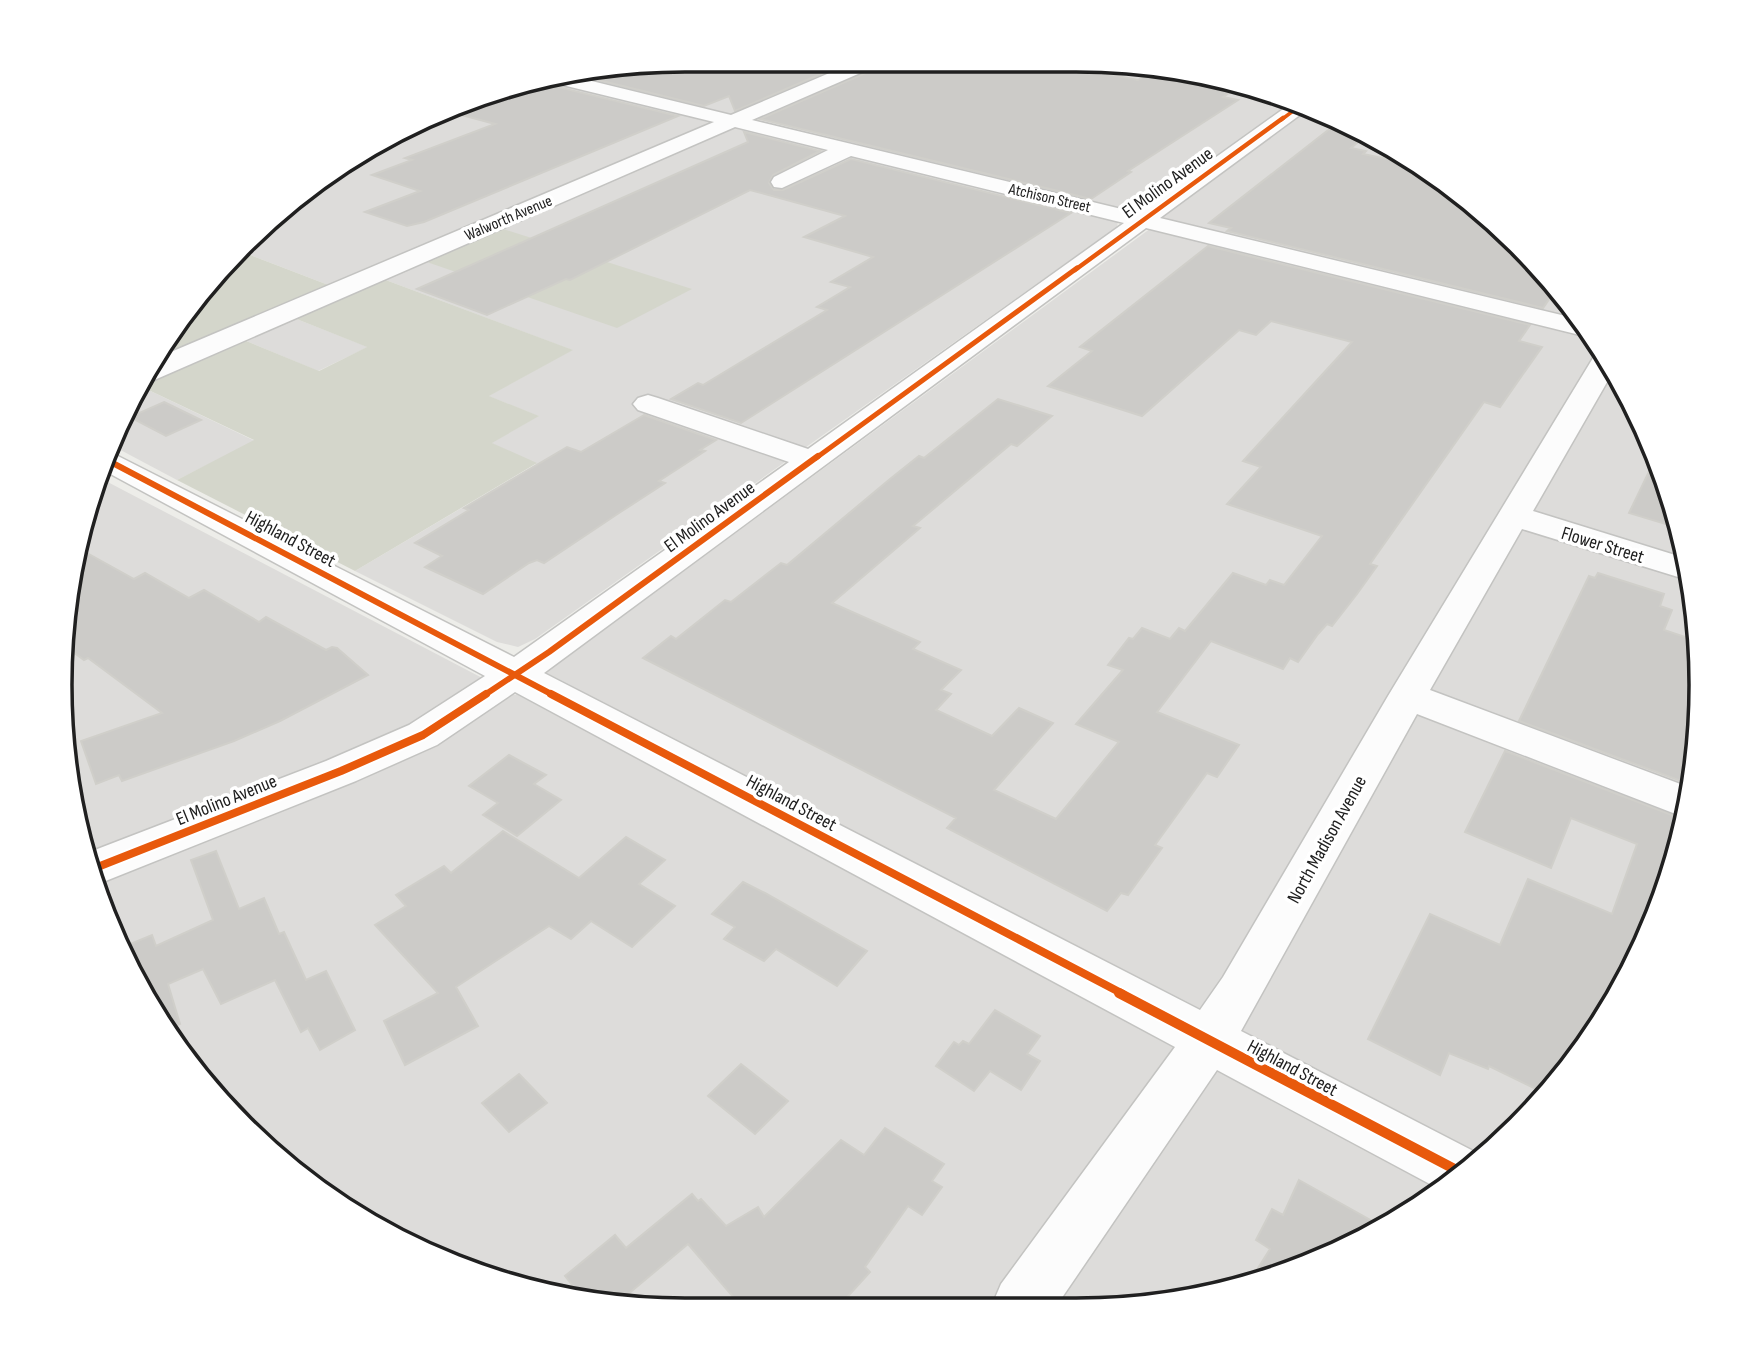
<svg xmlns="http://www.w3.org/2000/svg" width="1761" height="1370" font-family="'Sofia Sans Condensed',sans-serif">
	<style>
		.residential { fill: #dddcda }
		.construction { fill: #d4d6cb }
		.building { fill: #cccbc8; stroke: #d0cfca; stroke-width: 2 }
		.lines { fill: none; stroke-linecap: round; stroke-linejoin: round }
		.minor-casing { stroke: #c3c3c1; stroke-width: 3 }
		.minor { fill: #fcfcfc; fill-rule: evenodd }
		.cycleway-far5-casing { stroke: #fff; stroke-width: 5 }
		.cycleway-far4-casing { stroke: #fff; stroke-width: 7 }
		.cycleway-far3-casing { stroke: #fff; stroke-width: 9 }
		.cycleway-far2-casing { stroke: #fff; stroke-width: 10 }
		.cycleway-far1-casing { stroke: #fff; stroke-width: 12 }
		.cycleway-casing { stroke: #fff; stroke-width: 14 }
		.cycleway-far5 { stroke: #e8590c; stroke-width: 3.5 }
		.cycleway-far4 { stroke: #e8590c; stroke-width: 4.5 }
		.cycleway-far3 { stroke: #e8590c; stroke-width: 5 }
		.cycleway-far2 { stroke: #e8590c; stroke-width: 6 }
		.cycleway-far1 { stroke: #e8590c; stroke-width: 8 }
		.cycleway { stroke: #e8590c; stroke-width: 10 }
		.labels { text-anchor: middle; stroke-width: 7; stroke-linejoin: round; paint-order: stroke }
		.far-street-label { font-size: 16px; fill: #202020; stroke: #fff }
		.street-label { font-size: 19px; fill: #202020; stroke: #fff }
		.rim { fill: none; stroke: #202020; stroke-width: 3.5 }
	</style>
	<rect width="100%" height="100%" fill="#edede9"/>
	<!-- residential -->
	<g class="residential">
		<polygon points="685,60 861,60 331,286 237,250 242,243 372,144 523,81"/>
		<polygon points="889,60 1117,61 1277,93 1456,189 1596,338 1654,446 1690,563 1701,685 1689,807 1654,925 1596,1033 1518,1128 1423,1205 1277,1277 1157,1305 603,1305 484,1277 338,1205 243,1128 165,1032 93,886 60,685 81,523 100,478 515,695 1162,220 757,119"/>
		<polygon points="734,128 1111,219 1118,222 1117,227 535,639 518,647 497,642 355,571 536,464 491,443 538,416 488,396 572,350 383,279"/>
		<polygon points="294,318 368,347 318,371 244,340"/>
		<polygon points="140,386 255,441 177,480 113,446 137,387"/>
	</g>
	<!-- construction -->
	<g class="construction">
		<polygon points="500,228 692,289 617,328 424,261"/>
		<polygon points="237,250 331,286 176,351 164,346"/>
		<polygon points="383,279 573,350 489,396 539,416 492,443 537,463 355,571 177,480 254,440 140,386 244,340 319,371 367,347 294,318"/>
	</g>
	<!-- building -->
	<g class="building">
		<polygon points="685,60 853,60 735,111 729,96 704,106 574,74"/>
		<polygon points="887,60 1040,61 1138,80 1156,69 1235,84 1232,86 1238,87 1223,97 1238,100 1128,171 1131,172 1091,199 760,119 882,66"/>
		<polygon points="542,78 545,84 678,116 424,222 407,226 365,212 420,191 372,175 412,160 405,158 495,124 458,114 463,113 453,110 523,81"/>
		<polygon points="1336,124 1363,138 1351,148 1366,151 1363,154 1411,164 1456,188 1554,292 1543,308 1227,231 1231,228 1209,223"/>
		<polygon points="744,132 820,151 773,175 769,183 774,190 783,190 851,159 1071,213 741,423 671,399 698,383 703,385 827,310 817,307 850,287 831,282 873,257 804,237 845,216 750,190 570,280 566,279 487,315 417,289 748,142"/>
		<polygon points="1208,246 1530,325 1519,341 1542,347 1500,407 1484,402 1370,564 1377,566 1357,594 1332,626 1327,624 1318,634 1298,662 1290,658 1283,669 1211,641 1157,712 1239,745 1217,777 1207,773 1155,845 1162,848 1128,895 1121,893 1107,911 947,828 956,818 643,658 671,636 676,639 725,600 731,602 781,563 787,565 890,479 919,456 924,458 998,399 1052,416 1017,446 1011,444 913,526 920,528 832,603 920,642 913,649 961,670 941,690 951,694 936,710 992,736 1019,708 1053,723 994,790 1056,819 1119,742 1076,724 1123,670 1108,665 1129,638 1133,639 1142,628 1170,639 1179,628 1185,631 1233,573 1266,585 1270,580 1284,585 1322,536 1227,504 1261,467 1243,461 1352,342 1271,321 1256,335 1239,330 1142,416 1048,386 1092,351 1080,347"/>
		<polygon points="164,402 201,420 166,436 130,417"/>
		<polygon points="644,415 716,440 700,450 705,451 659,481 665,483 619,513 544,563 537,560 529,563 483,594 425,567 442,556 415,543 469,510 464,508 567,447 581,452"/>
		<polygon points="1657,455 1671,504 1679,528 1629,513"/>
		<polygon points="78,548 134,579 145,573 189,598 204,590 259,622 266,617 326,650 332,647 337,648 368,675 280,721 234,741 122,781 119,775 96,784 81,741 162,713 88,658 84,660 65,646"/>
		<polygon points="1598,573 1664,594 1660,606 1672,610 1664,630 1697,641 1701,685 1692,785 1519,721 1589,576 1595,578"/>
		<polygon points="1505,751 1685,820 1653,926 1596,1033 1546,1094 1489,1066 1488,1069 1449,1053 1440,1075 1368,1039 1430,914 1500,945 1528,879 1612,914 1637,844 1571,818 1551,868 1465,832"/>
		<polygon points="509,755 546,775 534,784 561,800 517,836 483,815 498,803 469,786"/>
		<polygon points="503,831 579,878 626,837 665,860 639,884 675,906 632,947 591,921 571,939 549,926 456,987 478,1026 405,1065 384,1021 438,993 375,925 406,906 396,895 444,866 451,873"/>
		<polygon points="216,851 239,909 264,898 279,934 284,932 306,980 326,971 355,1030 320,1050 308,1028 301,1032 275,980 221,1004 203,969 168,984 180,1024 164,1030 123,947 152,935 156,946 213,920 191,860"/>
		<polygon points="743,882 765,893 867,951 837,986 776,949 764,961 724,939 735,927 712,914"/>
		<polygon points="995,1010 1040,1036 1027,1054 1040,1061 1021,1090 990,1071 974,1091 936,1066 954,1042 959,1045 963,1041 969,1044"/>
		<polygon points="741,1064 788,1101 755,1134 708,1096"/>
		<polygon points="519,1074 547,1103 509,1132 482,1103"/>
		<polygon points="885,1128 944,1164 932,1181 942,1187 922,1215 908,1206 865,1267 870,1272 840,1305 740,1305 688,1244 615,1305 585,1301 565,1276 615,1235 626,1248 692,1194 698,1201 701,1199 726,1226 758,1207 764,1217 841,1140 864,1155"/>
		<polygon points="1299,1180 1381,1226 1277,1277 1248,1284 1270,1249 1256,1240 1272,1209 1283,1215"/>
	</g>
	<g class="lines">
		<defs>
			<polygon id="minor" points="860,60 884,60 881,64 752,120 1138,213 1293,102 1308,109 1160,218 1578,319 1594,335 1588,337 1146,228 544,673 1200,1010 1223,977 1388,696 1593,358 1597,352 1603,351 1614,370 1533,511 1688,559 1691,581 1522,529 1430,690 1691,788 1686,818 1417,714 1241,1031 1481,1155 1441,1190 1217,1070 1057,1305 992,1305 1001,1284 1175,1047 515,692 437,745 356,781 93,886 87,853 326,761 409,725 485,676 103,470 110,452 514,657 789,462 638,410 633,404 638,398 648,395 658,398 808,449 1124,223 851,156 782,188 774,187 771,182 774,177 828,150 735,127 152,381 139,383 152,360 714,122 546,81 544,78 567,75 731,115"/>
		</defs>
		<!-- minor casing -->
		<use href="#minor" class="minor-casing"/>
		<!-- minor -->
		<use href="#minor" class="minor"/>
		<defs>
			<polyline id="cycleway-far5" points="1281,120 1301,105"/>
			<polyline id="cycleway-far4" points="1075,270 1283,118"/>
			<polyline id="cycleway-far3" points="816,458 1077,268"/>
			<g id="cycleway-far2">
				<polyline points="107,460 555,696"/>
				<polyline points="483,696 549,652 818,456"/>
			</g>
			<g id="cycleway-far1">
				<polyline points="551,694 1123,994"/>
				<polyline points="90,870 341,771 423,735 486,694"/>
			</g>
			<polyline id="cycleway" points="1119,993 1462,1173"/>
		</defs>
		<!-- cycleway-far5 casing -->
		<use href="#cycleway-far5" class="cycleway-far5-casing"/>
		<!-- cycleway-far4 casing -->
		<use href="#cycleway-far4" class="cycleway-far4-casing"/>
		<!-- cycleway-far3 casing -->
		<use href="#cycleway-far3" class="cycleway-far3-casing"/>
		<!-- cycleway-far2 casing -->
		<use href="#cycleway-far2" class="cycleway-far2-casing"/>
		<!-- cycleway-far1 casing -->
		<use href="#cycleway-far1" class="cycleway-far1-casing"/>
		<!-- cycleway casing -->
		<use href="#cycleway" class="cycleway-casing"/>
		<!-- cycleway-far5 -->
		<use href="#cycleway-far5" class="cycleway-far5"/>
		<!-- cycleway-far4 -->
		<use href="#cycleway-far4" class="cycleway-far4"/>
		<!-- cycleway-far3 -->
		<use href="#cycleway-far3" class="cycleway-far3"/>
		<!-- cycleway-far2 -->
		<use href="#cycleway-far2" class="cycleway-far2"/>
		<!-- cycleway-far1 -->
		<use href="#cycleway-far1" class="cycleway-far1"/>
		<!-- cycleway -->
		<use href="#cycleway" class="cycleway"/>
	</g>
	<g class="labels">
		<!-- far-street labels -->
		<g class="far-street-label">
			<text transform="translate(1050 197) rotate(13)" y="6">Atchison Street</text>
			<text transform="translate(508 217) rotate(-23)" y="6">Walworth Avenue</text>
		</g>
		<!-- street labels -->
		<g class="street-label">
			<text transform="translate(1167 182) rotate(-36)" y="7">El Molino Avenue</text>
			<text transform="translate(709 516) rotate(-36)" y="7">El Molino Avenue</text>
			<text transform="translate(291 538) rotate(28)" y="7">Highland Street</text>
			<text transform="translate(1603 544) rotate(17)" y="7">Flower Street</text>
			<text transform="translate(226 799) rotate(-22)" y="7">El Molino Avenue</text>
			<text transform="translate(792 802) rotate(28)" y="7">Highland Street</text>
			<text transform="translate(1326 839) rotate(-61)" y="7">North Madison Avenue</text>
			<text transform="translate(1293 1067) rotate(28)" y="7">Highland Street</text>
		</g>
	</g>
	<!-- crop -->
	<path d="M0 0H1761V1370H0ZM685 72H1076A613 613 0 0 1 1689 685V685A613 613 0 0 1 1076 1298H685A613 613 0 0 1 72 685V685A613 613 0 0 1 685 72Z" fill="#fff" fill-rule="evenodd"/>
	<path class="rim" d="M685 72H1076A613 613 0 0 1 1689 685V685A613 613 0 0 1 1076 1298H685A613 613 0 0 1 72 685V685A613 613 0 0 1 685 72Z"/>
</svg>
